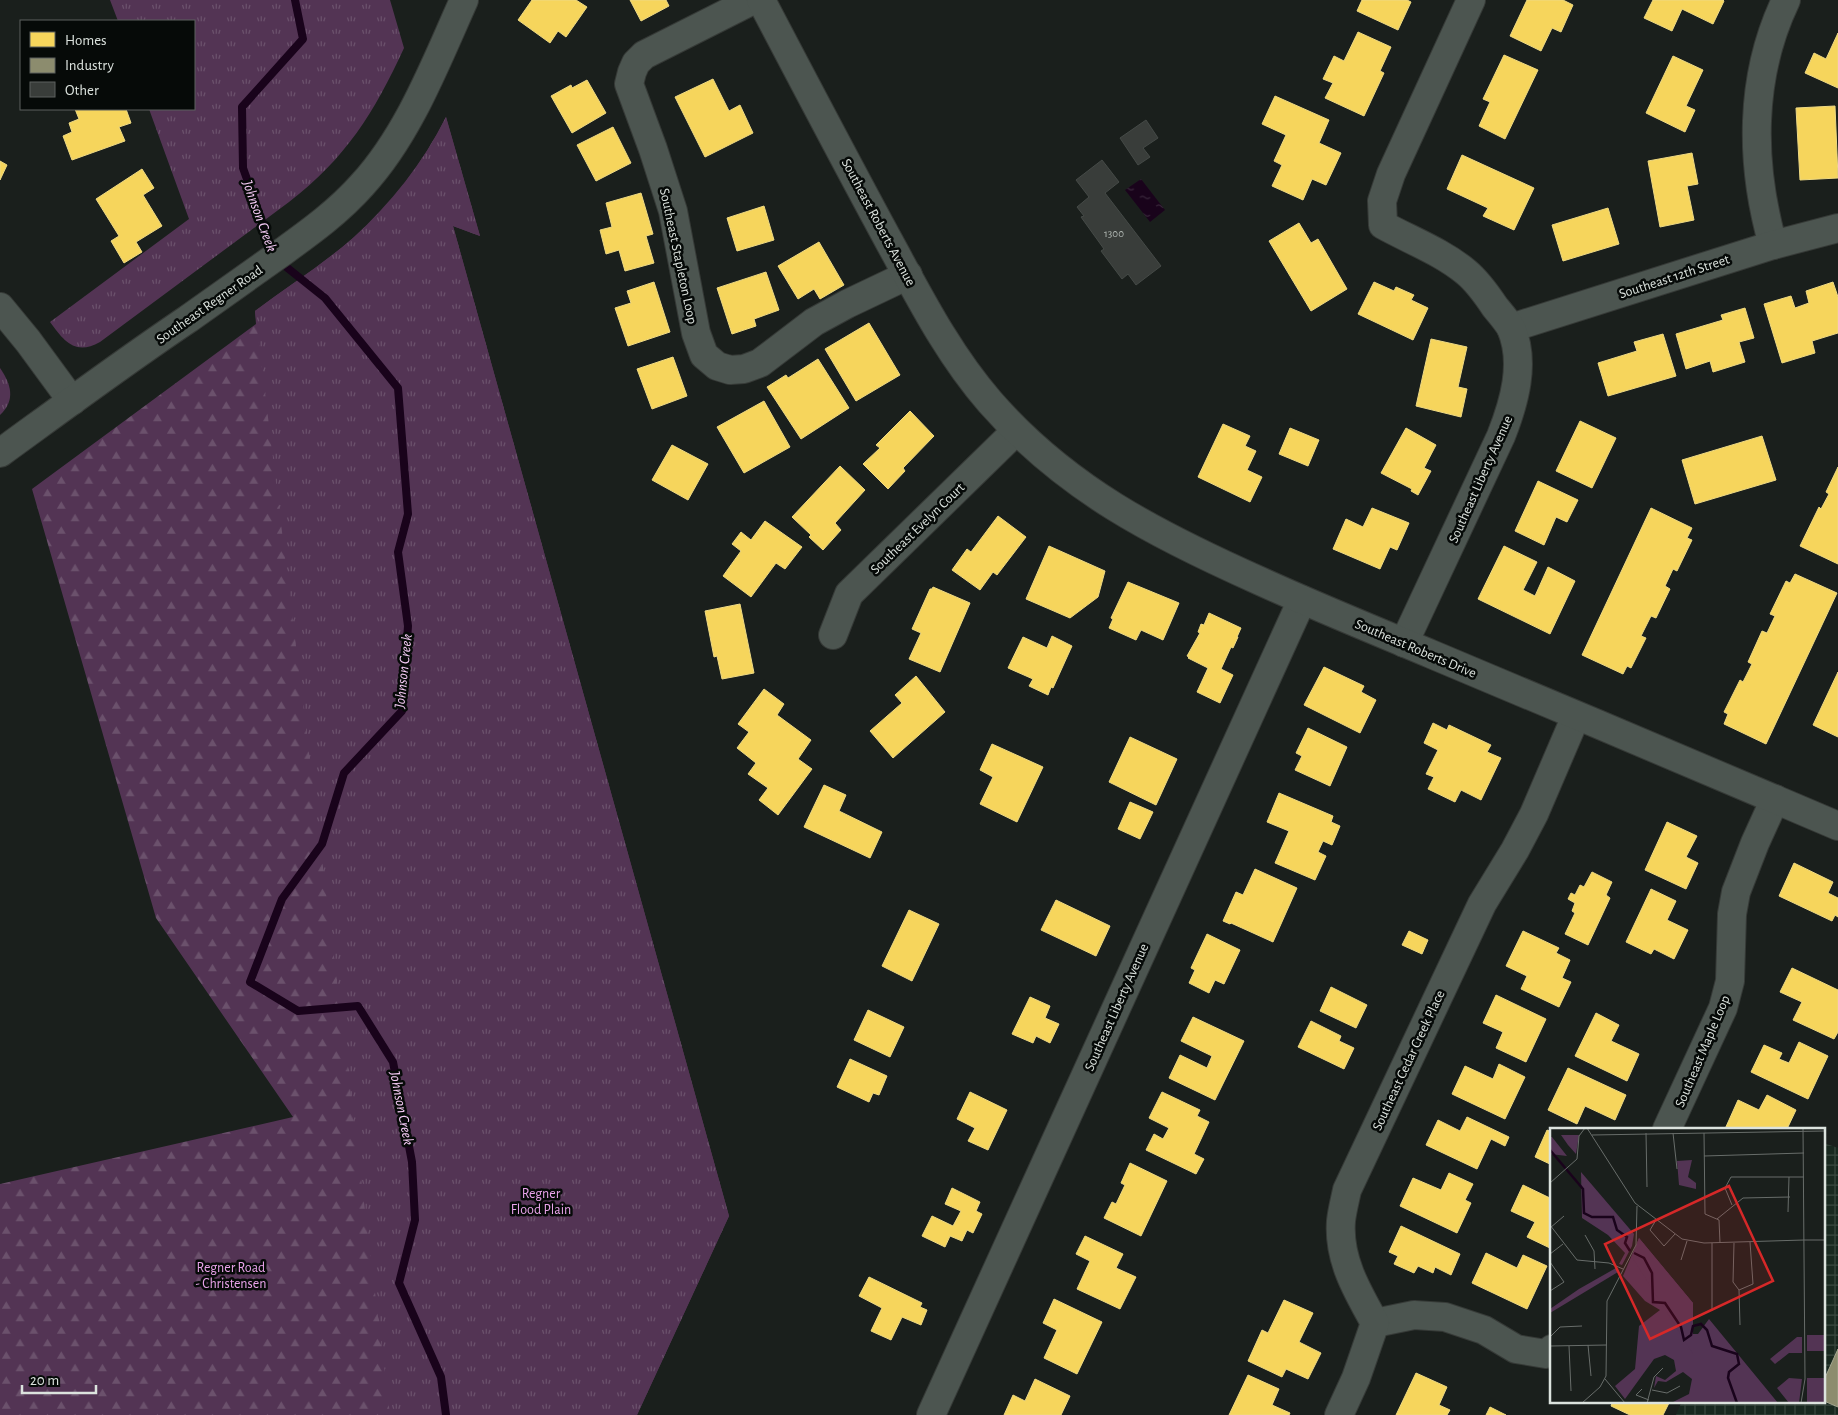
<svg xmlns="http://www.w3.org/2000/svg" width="1838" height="1415" font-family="'Alegreya Sans',sans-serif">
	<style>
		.industrial { fill: url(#industrial-grid) }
		.forest { fill: url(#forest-firs) }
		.park { fill: url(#park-tufts) }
		.water { fill: url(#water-ripples) }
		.homes { fill: #f6d55c; stroke: #eed983 }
		.industry { fill: #8c8c6e; stroke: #a4a690 }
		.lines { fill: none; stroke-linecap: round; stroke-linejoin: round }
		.stream { stroke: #19031b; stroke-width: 8 }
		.building { fill: #393d3a; stroke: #454a47 }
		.minor-casing { stroke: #363a37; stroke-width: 30 }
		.tertiary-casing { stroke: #363a37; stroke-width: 30 }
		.minor { stroke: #4c5550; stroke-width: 28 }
		.tertiary { stroke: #4c5550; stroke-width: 28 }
		.labels { text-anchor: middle; stroke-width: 5; stroke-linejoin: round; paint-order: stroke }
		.number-label { font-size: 11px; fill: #b3bab5 }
		.street-label { font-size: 14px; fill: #dce3de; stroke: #060a08 }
		.park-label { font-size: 14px; fill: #e9a3ea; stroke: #060a08 }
		.water-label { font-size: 15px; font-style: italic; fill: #f7ccf7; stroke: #060a08 }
		.inset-river { fill: none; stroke: #19031b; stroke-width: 2.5 }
		.inset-road { fill: none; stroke: #686d6a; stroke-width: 1 }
		.view { fill: #d62828; fill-opacity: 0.15; stroke: #d62828; stroke-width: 2.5 }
		.inset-edge { fill: none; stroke: #dce3de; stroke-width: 2.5 }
	</style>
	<defs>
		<pattern id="industrial-grid" width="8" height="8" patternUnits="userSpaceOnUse" patternTransform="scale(1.25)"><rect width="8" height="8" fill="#18281f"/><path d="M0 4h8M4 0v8" fill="none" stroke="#39473f"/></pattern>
		<pattern id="forest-firs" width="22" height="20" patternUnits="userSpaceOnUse" patternTransform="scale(1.25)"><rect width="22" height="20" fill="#533454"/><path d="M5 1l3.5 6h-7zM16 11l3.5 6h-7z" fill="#6b516c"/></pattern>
		<pattern id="park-tufts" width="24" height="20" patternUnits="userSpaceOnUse" patternTransform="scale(1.25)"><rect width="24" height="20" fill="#533454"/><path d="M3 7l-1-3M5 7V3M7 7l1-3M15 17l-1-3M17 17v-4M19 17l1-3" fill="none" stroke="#6b516c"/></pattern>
		<pattern id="water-ripples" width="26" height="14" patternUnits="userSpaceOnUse" patternTransform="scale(1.25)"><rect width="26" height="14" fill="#19031b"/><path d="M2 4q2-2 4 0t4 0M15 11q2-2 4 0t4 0" fill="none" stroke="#3a283c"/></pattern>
	</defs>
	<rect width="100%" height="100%" fill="#1a1f1c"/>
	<!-- industrial -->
	<polygon class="industrial" points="1824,1143 1838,1148 1838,1415 1676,1415 1682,1401 1824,1401"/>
	<!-- forest -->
	<path class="forest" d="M446,117L480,236L453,226L729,1216L637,1415H0V1184L293,1117L156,918L32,489L256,324L255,311C287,287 322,265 353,238C391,203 423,163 446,117Z"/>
	<!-- park -->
	<g class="park">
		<path d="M110,0H390L404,48C374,113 346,158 289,202L100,342C75,356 64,341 50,322L189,219L149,109H194V21H118Z"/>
		<path d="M446,117L480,236L453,226L729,1216L637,1415H390L255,311C287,287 322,265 353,238C392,204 423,163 446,117Z"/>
		<path d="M0,368C11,384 16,400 0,415Z"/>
	</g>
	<!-- water -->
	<polygon class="water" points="1141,179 1165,210 1150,222 1125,190"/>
	<!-- homes -->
	<g class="homes">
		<polygon points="532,0 576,0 587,7 566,37 558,31 550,43 518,20"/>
		<polygon points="630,0 666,0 669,6 641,21"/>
		<polygon points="1362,0 1407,0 1411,2 1398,30 1357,11"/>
		<polygon points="1527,0 1563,0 1573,5 1561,32 1552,28 1541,51 1510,36"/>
		<polygon points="1653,0 1723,0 1724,1 1713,24 1682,9 1672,31 1644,18"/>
		<polygon points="1358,32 1391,47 1380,71 1384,73 1364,116 1325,98 1333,83 1323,79 1334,56 1344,61"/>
		<polygon points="1838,33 1838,88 1805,73 1814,53 1826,59"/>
		<polygon points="1504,55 1538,70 1505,139 1479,126 1490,102 1483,99"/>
		<polygon points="1673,56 1703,70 1686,106 1695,110 1685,132 1646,113"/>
		<polygon points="713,79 729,111 740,105 753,133 705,157 675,97"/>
		<polygon points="587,80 606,113 572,133 551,96 571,85 572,88"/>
		<polygon points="1275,96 1329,120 1319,143 1341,153 1326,185 1312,179 1303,200 1272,186 1282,165 1274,161 1286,135 1262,124"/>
		<polygon points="1835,106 1838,178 1800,180 1796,108"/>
		<polygon points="75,109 126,109 131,123 119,127 125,141 72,160 63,136 72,132 69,123 79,119"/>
		<polygon points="613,127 631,163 596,181 577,145"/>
		<polygon points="1692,153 1698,184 1687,186 1694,220 1660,227 1648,161"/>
		<polygon points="1462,155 1534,188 1514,230 1483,216 1488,208 1447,189"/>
		<polygon points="0,161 7,165 0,180"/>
		<polygon points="142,169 154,188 143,195 162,226 136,242 142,252 124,263 111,241 119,236 96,199"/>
		<polygon points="641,193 653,234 646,236 654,263 625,271 619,250 606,254 600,230 612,227 606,203"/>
		<polygon points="764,206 774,240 737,251 727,218"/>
		<polygon points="1608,208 1619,244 1563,261 1552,225"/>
		<polygon points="1299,223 1311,243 1318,239 1347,289 1311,311 1269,241"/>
		<polygon points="819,242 844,285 820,299 814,289 798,299 778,266"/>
		<polygon points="766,272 779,310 754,319 756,326 732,334 717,288"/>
		<polygon points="654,282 670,332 628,346 615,308 631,303 627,291"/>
		<polygon points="1374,282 1394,291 1396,287 1414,295 1411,300 1428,308 1413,340 1358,314"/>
		<polygon points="1833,282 1838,297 1838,333 1812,341 1815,353 1782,363 1764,304 1791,296 1795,308 1809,303 1806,291"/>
		<polygon points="1745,308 1754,338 1739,342 1745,362 1713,372 1710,361 1686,369 1676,334 1723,320 1721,315"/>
		<polygon points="869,323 900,375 856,401 825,349"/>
		<polygon points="1663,334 1676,376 1608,396 1598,363 1637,351 1634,342"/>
		<polygon points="1431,339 1467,347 1458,387 1467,389 1461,417 1416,406"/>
		<polygon points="673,357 687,396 652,409 637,369"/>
		<polygon points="818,359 849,408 801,439 767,387 786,375 788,378"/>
		<polygon points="764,401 790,447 744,473 717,427"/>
		<polygon points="910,411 934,436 903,468 905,471 888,489 863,464 880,448 876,445"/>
		<polygon points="1580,421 1616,438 1592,488 1556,471"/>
		<polygon points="1223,424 1250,436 1245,446 1256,451 1247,470 1262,477 1250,502 1198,477"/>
		<polygon points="1290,428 1319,440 1308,466 1279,454"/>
		<polygon points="1406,428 1436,445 1424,468 1431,471 1418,495 1411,491 1412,489 1381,473"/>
		<polygon points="1762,436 1776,480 1695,504 1682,460"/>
		<polygon points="672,445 708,464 688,500 652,480"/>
		<polygon points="840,466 865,490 835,523 841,530 823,550 809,537 811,535 792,517"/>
		<polygon points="1838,467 1838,564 1800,546 1819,507 1821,509 1829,494 1826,492"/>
		<polygon points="1538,481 1578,500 1567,522 1556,517 1544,545 1515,531"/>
		<polygon points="1372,508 1409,523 1397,550 1390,547 1380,569 1333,549 1346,519 1363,527"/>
		<polygon points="1651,508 1692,528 1687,538 1692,540 1677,571 1673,569 1665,586 1670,589 1656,618 1651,616 1641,636 1646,638 1631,668 1627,666 1623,674 1582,655"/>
		<polygon points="998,516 1026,537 997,575 993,572 980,590 952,570 967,549 971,552"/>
		<polygon points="765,521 802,547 785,569 776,563 751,597 723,576 741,551 732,544 741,532 751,540"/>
		<polygon points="1049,546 1105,571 1098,597 1070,618 1026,599"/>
		<polygon points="1504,546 1537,562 1523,590 1535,596 1548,567 1575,581 1550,634 1478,599"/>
		<polygon points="1795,574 1837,593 1766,744 1724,724 1728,714 1724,712 1740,680 1743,682 1752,664 1748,662 1762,631 1767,633 1775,616 1770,614 1786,581 1790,583"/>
		<polygon points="1128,582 1179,603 1163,640 1141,630 1136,640 1109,628 1113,619 1111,618"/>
		<polygon points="933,587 970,603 940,672 909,659 921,633 912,629 930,589 932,589"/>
		<polygon points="740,604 754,673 722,679 717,656 714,657 705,611"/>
		<polygon points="1209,613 1241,628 1237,637 1238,637 1233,648 1231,647 1221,669 1233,675 1220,703 1197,692 1208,668 1188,658 1189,657 1187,656 1200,633 1198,632 1201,624 1204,625"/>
		<polygon points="1052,636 1072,646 1053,688 1051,687 1048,695 1029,686 1033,679 1008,668 1023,637 1047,648"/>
		<polygon points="1324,667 1364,686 1361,692 1376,700 1360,733 1304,705"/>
		<polygon points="1838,672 1838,737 1813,725"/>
		<polygon points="916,676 945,712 893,758 870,731 902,703 895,695"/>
		<polygon points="764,689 784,704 777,715 811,740 798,759 812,769 778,815 759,800 768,788 748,774 756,763 737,748 749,732 738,724"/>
		<polygon points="1433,723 1447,730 1449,725 1491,745 1487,752 1501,758 1481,800 1461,790 1455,802 1428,789 1434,777 1426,774 1438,750 1424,743"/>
		<polygon points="1308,728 1347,747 1330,786 1295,770 1302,756 1296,753"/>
		<polygon points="1130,737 1177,759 1156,805 1109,782"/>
		<polygon points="992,744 1043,767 1017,822 980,804 993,777 980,770"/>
		<polygon points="824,785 846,795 839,811 882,832 870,858 804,827"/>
		<polygon points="1279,793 1333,816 1331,822 1340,826 1332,845 1323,841 1318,852 1326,856 1315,880 1275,863 1289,831 1267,822"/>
		<polygon points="1130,802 1153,812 1140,839 1118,829"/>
		<polygon points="1667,822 1697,836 1686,857 1698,863 1686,889 1645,870"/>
		<polygon points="1794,863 1833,882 1828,893 1838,898 1838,917 1835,915 1832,921 1779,896"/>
		<polygon points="1255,869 1297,888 1273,942 1231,923 1230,924 1223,921 1236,892 1243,895"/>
		<polygon points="1592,872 1612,882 1606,895 1610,898 1588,945 1565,934 1575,913 1572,911 1575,903 1568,899 1571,893 1575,895 1580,885 1584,887"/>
		<polygon points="1651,889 1676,901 1667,920 1688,930 1674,959 1654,949 1651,954 1626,942"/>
		<polygon points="1056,900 1110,926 1096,956 1041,930"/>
		<polygon points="909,910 939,924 912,981 882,966"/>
		<polygon points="1409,931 1428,940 1422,954 1402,945"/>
		<polygon points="1523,931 1559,948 1556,953 1570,960 1562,978 1571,982 1559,1007 1521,989 1527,976 1506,966"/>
		<polygon points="1207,934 1240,950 1224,984 1215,980 1209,993 1189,983 1195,970 1191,968"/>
		<polygon points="1792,968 1838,990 1838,1032 1834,1039 1793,1020 1802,1002 1780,992"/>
		<polygon points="1331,987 1367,1005 1356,1028 1320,1011"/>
		<polygon points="1496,995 1546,1019 1526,1062 1496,1048 1503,1032 1483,1023"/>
		<polygon points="1030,997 1050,1006 1045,1018 1059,1024 1050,1043 1036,1036 1033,1043 1012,1034"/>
		<polygon points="868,1010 904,1027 890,1057 854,1040"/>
		<polygon points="1596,1013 1619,1025 1611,1041 1639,1054 1627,1081 1575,1056"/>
		<polygon points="1193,1017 1244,1041 1215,1100 1169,1078 1180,1055 1207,1068 1212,1056 1181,1041"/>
		<polygon points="1311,1021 1341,1036 1339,1041 1354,1048 1344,1069 1298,1047"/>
		<polygon points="1799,1042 1828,1056 1808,1099 1751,1072 1764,1045 1782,1053 1779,1059 1789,1063"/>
		<polygon points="850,1059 887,1076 879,1095 873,1093 869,1102 837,1087"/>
		<polygon points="1499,1064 1525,1077 1505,1119 1452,1094 1465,1066 1493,1079"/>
		<polygon points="1568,1068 1626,1095 1615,1120 1585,1106 1577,1124 1548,1110"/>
		<polygon points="970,1092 1007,1110 988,1150 968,1141 975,1128 957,1119"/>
		<polygon points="1162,1092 1200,1110 1197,1116 1209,1122 1194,1154 1204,1159 1196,1174 1146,1150 1154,1134 1163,1139 1169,1128 1149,1118"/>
		<polygon points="1767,1095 1796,1110 1787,1129 1725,1129 1738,1100 1759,1110"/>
		<polygon points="1467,1117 1509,1137 1505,1146 1491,1139 1477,1169 1426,1145 1438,1120 1460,1131"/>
		<polygon points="1547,1130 1552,1132 1552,1165 1535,1157"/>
		<polygon points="1130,1163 1167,1181 1141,1236 1104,1218 1112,1202 1116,1204 1125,1185 1121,1183"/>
		<polygon points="1449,1173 1473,1184 1465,1200 1471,1203 1457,1233 1400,1206 1413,1178 1441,1190"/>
		<polygon points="1523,1185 1552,1199 1552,1249 1527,1237 1535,1222 1511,1211"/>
		<polygon points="952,1188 980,1202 976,1211 982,1214 973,1233 967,1230 962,1241 950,1236 945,1247 922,1236 932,1216 953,1226 961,1211 945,1204"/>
		<polygon points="1401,1226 1460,1254 1451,1275 1435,1267 1433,1273 1418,1266 1414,1273 1394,1264 1398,1256 1389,1252"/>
		<polygon points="1085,1236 1123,1254 1116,1268 1136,1277 1120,1309 1077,1289 1090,1261 1076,1254"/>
		<polygon points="1486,1253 1517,1268 1523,1255 1547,1266 1527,1309 1472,1283"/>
		<polygon points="869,1277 922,1303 920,1307 927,1310 921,1325 902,1317 891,1340 871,1331 882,1308 859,1296"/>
		<polygon points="1054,1299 1102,1322 1077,1374 1044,1358 1057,1330 1043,1323"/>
		<polygon points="1284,1300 1313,1313 1299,1342 1321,1353 1308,1379 1286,1369 1282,1377 1248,1361 1262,1330 1268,1333"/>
		<polygon points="1416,1373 1447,1387 1439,1405 1450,1410 1447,1415 1396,1415"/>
		<polygon points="1248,1375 1279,1389 1272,1405 1290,1413 1289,1415 1229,1415"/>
		<polygon points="1035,1379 1070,1396 1061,1415 1004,1415 1013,1395 1025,1401"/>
		<polygon points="1613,1401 1670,1401 1663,1415 1630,1415 1611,1406"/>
		<polygon points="1490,1407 1506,1415 1486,1415"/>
	</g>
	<!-- industry -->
	<polygon class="industry" points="1838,1349 1838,1407 1824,1401 1824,1380"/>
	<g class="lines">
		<!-- stream -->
		<polyline class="stream" points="295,0 303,39 242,107 243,168 275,258 325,298 398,388 408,514 398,552 408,626 402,711 344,773 322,844 282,899 250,982 298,1011 358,1006 393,1062 412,1162 415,1220 399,1283 441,1377 446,1415"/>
	</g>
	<!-- building -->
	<g class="building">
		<polygon points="1146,120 1158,138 1143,148 1150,157 1138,165 1120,138"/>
		<polygon points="1102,160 1119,182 1105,193 1161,266 1136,285 1128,274 1122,279 1101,251 1104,249 1081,217 1084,216 1077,207 1089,197 1076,180"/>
	</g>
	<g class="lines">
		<defs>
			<g id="minor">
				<polyline points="753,0 644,55 636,63 632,72 629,84 653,149 673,211 696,333 704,355 717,366 730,370 744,369 760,363 814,322 847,304 908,275"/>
				<path d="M1773,245C1750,164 1749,77 1786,0"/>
				<polyline points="0,307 28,341 72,401"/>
				<polyline points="1511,328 1773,245 1838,228"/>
				<polyline points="833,635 849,594 1016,431"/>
				<path d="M1404,643L1501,436C1514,403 1526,363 1511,328C1507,321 1500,313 1495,307C1487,295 1477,281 1466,272C1442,252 1410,240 1383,225L1382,201L1391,174L1471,0"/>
				<polyline points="1667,1129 1723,1008 1730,981 1732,914 1736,892 1755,843 1775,799"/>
				<polyline points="1375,1323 1414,1315 1445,1317 1484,1330 1516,1349 1546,1354 1552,1349"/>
				<polyline points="931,1415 1302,600"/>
				<path d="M1339,1415L1356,1378L1375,1323C1357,1291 1338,1259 1341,1221C1342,1211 1345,1200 1347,1190L1482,904L1515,850L1534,814L1576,716"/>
			</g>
			<g id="tertiary">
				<path d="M761,0C804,82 847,164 891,245C921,300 949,355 990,402C1066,489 1157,535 1260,581C1317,607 1374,630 1431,654C1567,711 1702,768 1838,826"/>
				<path d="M0,453C62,408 124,362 188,319C219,297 250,275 281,253C310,232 338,212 362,185C409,134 436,62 464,0"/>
			</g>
		</defs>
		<!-- minor casing -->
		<use href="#minor" class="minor-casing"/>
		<!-- tertiary casing -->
		<use href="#tertiary" class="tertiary-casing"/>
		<!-- minor -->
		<use href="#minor" class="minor"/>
		<!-- tertiary -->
		<use href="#tertiary" class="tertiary"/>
	</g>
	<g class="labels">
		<!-- number labels -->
		<g class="number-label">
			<text x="1114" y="237">1300</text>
		</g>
		<!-- street labels -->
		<g class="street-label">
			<text transform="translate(879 222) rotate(62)" y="5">Southeast Roberts Avenue</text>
			<text transform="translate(679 256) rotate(78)" y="5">Southeast Stapleton Loop</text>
			<text transform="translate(1674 276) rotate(-18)" y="5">Southeast 12th Street</text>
			<text transform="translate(209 304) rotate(-35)" y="5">Southeast Regner Road</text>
			<text transform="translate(1480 479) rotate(-66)" y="5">Southeast Liberty Avenue</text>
			<text transform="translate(917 528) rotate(-44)" y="5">Southeast Evelyn Court</text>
			<text transform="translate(1416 648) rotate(23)" y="5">Southeast Roberts Drive</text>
			<text transform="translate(1116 1007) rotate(-66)" y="5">Southeast Liberty Avenue</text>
			<text transform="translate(1702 1051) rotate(-67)" y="5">Southeast Maple Loop</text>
			<text transform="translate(1408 1060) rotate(-65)" y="5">Southeast Cedar Creek Place</text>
		</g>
		<!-- park labels -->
		<g class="park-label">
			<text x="541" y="1198">Regner<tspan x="541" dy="16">Flood Plain</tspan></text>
			<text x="231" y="1272">Regner Road<tspan x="231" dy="16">- Christensen</tspan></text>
		</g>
		<!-- water labels -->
		<g class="water-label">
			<text transform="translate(260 216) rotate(70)" y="5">Johnson Creek</text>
			<text transform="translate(403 671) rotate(-84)" y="5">Johnson Creek</text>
			<text transform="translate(402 1108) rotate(79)" y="5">Johnson Creek</text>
		</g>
	</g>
	<!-- overview -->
	<g transform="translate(1550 1128)">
		<rect width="275" height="275" fill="#1a1f1c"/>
		<path d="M11,7H29L26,26L18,17ZM142,32L138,49L146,55V61L129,57L127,33ZM89,110L143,175V206H148L159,191L228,275H121L139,266L142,251L133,244L116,254L108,253L104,260L106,248L115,252L126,243L124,232L115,227L104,231L75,271L65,258L85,241L89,198L110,182L95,173L73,148ZM257,207H275V223H257ZM247,209H252V225H239L225,236L220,231ZM257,250H275V275H257Z" fill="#533454"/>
		<path d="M0,9H2L17,28L0,26ZM31,44L84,106L82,118L72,137L69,136L75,125L58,107L32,90ZM89,110L143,175V226L82,129ZM66,140L68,144L0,185V181L29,161ZM239,250L252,251L249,275H239L227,260Z" fill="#533454"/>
		<path class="inset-river" d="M0,22L33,61L34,85L42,89H63L67,102L77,109L75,115L80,123M84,125L94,130L102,145L103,174L115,175L131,199L134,212L141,207L143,198L151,196L157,202L162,218L187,226L189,236L179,244L178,250L187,275"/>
		<path class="inset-road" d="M37,0L85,75L132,111L154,115L254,112M96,5L97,59M123,5L127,41M154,5L155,86L169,92L170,115M42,7L275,3M154,28L254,25M0,55L27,31L29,8L35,0M182,77L175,60L181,49H254M238,84L239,49M167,91L193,70L240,69M106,92L100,102L114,118L125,106M0,97L27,132L59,135L73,141M0,100L14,88M35,107L44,123L45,141M254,112H275M162,115V183M184,115L183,154L189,162L190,197M0,126L13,116M131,132L137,113M0,134L14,154L0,163M189,162L203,156L200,114M0,209L10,199L32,198M38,217L41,248M0,218L57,217M19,218L21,263M55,251L75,275M92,261L86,267L99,272M102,262L117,265L130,258M32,275L50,259L56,248L57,173L86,117L87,78M97,275L104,249L113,240M251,275L255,251L253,0"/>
		<path class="view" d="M179,58L223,153L100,211L55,116Z"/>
		<rect width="275" height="275" class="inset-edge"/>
	</g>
	<!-- legend -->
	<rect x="20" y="20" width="175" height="90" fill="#060a08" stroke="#5c615e"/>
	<rect x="30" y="32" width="25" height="15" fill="#f6d55c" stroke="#5c615e"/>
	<text x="65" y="45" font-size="15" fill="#dce3de">Homes</text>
	<rect x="30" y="58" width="25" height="15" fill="#8c8c6e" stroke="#5c615e"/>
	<text x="65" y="70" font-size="15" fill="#dce3de">Industry</text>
	<rect x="30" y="82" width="25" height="15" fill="#393d3a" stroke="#5c615e"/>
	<text x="65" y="95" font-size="15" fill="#dce3de">Other</text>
	<!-- scale -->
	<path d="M22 1385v8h74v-8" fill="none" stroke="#dce3de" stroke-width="2.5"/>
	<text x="30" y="1385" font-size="15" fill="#dce3de" stroke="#060a08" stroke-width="4" paint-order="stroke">20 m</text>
</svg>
